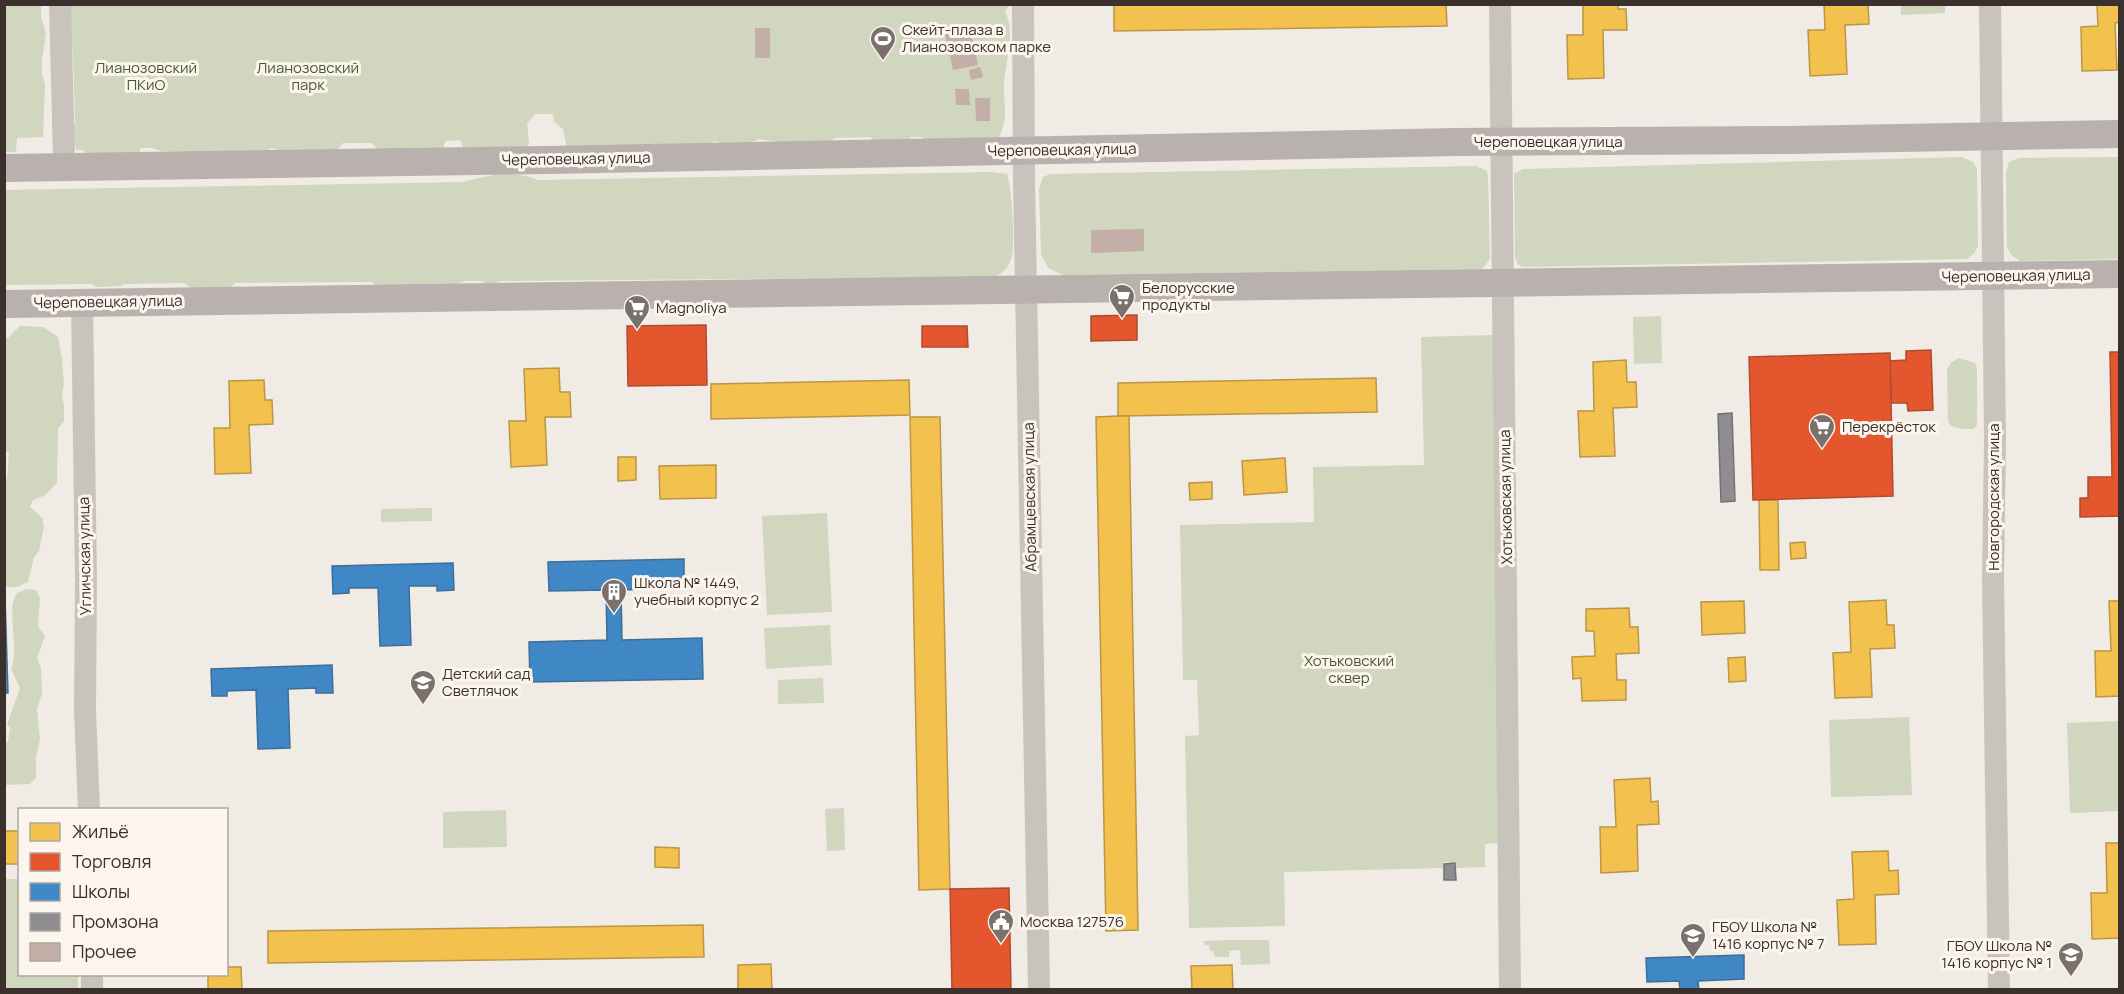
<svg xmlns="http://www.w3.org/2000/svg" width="2124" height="994" font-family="Manrope,sans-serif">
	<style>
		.green { fill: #d1d6bf }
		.homes { fill: #f2c14e; stroke: #bb9644; stroke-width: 1.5 }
		.shops { fill: #e4572e; stroke: #b14b2d; stroke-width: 1.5 }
		.schools { fill: #3f88c5; stroke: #3e6e97; stroke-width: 1.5 }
		.industry { fill: #8d8d92; stroke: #747173; stroke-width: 1.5 }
		.building { fill: #c3afa7 }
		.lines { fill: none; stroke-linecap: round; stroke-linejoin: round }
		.minor { stroke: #c9c3be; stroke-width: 22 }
		.major { stroke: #b8b1ad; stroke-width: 28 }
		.labels { text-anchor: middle; stroke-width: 6; stroke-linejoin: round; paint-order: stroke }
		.poi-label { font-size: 15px; fill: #3b302b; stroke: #fbf5ee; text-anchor: start }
		.park-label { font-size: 15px; fill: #4a5a2e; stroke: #fbf5ee }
		.street-label { font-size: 15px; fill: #3b302b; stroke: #fbf5ee }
	</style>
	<rect width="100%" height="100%" fill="#f0ebe5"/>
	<!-- green -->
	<g class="green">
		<polygon points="4,5 41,5 41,17 46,33 42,61 42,73 45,85 43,137 17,138 16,152 5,152"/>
		<path d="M66,5H1010L1005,11C1016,34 1005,61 1004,85C1003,96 1007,111 1004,122C1002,132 999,139 993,147H932L922,137H911L910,140L873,148L871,137L834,138L823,149L758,139C742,150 732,145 714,141L706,147L579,157L566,145L563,129L554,122L553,114H536L527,123L529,144L520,160L466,153L460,140L445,141L443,149L410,154L408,147L400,150H379L371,143H343L334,155L284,152L271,148L260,155L161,151L152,148H140L141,157L92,161C87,153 85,149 76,150V146L72,144V134L75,121L73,50L69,44Z"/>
		<polygon points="1901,5 1945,5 1945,13 1901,15"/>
		<polygon points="1962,157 1973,162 1977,169 1978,246 1974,254 1966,259 1522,267 1517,263 1515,257 1514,174 1523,169"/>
		<polygon points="2119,157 2119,259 2020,261 2011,255 2007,247 2006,173 2009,162 2019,158"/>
		<polygon points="1476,166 1487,171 1488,177 1490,259 1482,269 1063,275 1048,268 1041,254 1039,188 1043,177 1050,174"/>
		<path d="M993,172L1007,174C1012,188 1015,240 1012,256C1010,266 1004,272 995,277L501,281L490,286L482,281H464L450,288L375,287L372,282L235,283L227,292L194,290L184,283L123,284L121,286L97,287L91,284L5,285L4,190L464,182C487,175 516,170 538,180Z"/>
		<polygon points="1661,316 1662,363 1634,364 1633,317"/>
		<polygon points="20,326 43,327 58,337 62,359 64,384 62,395 64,406 64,421 58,429 57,482 46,495 33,500 30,507 42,518 44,527 39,551 34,557 28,582 17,587 5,587 4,482 7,478 9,452 4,452 5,337 8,338"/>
		<polygon points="1495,335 1501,843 1485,844 1485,867 1456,868 1456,862 1443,862 1443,868 1284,872 1285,926 1189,928 1185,736 1199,735 1197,680 1183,680 1180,525 1314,522 1313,467 1424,465 1421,337"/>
		<polygon points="1959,358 1975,363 1977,368 1977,425 1973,429 1962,429 1951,426 1948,421 1947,369 1952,362"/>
		<polygon points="432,508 432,521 381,522 381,509"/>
		<polygon points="827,513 832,612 767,615 762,516"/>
		<path d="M29,589L36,590L40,598L38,626L45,636L37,658L41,668L42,693L37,709L40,739L36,757V778L30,784L5,785V743L8,742L10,728L7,724L20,688L11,669C20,648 6,611 16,595C19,591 24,590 29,589Z"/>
		<polygon points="830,625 832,665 766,669 764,628"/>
		<polygon points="823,678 824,703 778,704 778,680"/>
		<polygon points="1909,717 1912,795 1831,797 1829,720"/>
		<polygon points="2119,721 2119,811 2070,813 2067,723"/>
		<polygon points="844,808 845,850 827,851 825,809"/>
		<polygon points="506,810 507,847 443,848 443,812"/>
		<polygon points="19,879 20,974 78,975 78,989 5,989 5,879"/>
		<polygon points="1229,940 1269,940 1270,964 1241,965 1240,950 1229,951 1229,957 1215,957 1213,951 1210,951 1209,945 1205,945 1204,941"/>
	</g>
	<!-- homes -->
	<g class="homes">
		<polygon points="1114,4 1446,4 1447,26 1114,31"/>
		<polygon points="1583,4 1618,4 1618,9 1626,9 1627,30 1603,30 1604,78 1568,79 1567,35 1583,35"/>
		<polygon points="1824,4 1868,4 1869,24 1845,25 1847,74 1810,76 1808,30 1825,30"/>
		<polygon points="2097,4 2120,4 2120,22 2115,23 2117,70 2082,71 2081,27 2098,26"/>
		<polygon points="1626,360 1627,382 1636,382 1637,407 1613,408 1615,456 1580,457 1578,411 1594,411 1593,362"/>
		<polygon points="559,368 560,392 570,392 571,417 545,417 547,465 511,467 509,421 526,421 524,369"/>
		<polygon points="1376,378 1377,412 1118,416 1118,383"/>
		<polygon points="264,380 265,400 272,400 273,424 249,425 251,473 215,474 214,428 230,428 229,381"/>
		<polygon points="909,380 910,415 711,419 711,384"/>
		<polygon points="1118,416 1129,416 1138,930 1106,931 1096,417"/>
		<polygon points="910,417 940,417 950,889 919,890"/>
		<polygon points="618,457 636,457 636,480 618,481"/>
		<polygon points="1285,458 1287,492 1244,495 1242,461"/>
		<polygon points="716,465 716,498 660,499 659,466"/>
		<polygon points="1212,482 1212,499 1190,500 1189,483"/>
		<polygon points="1759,500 1778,500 1779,570 1760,570"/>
		<polygon points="1805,542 1806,558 1791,559 1790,543"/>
		<polygon points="1886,600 1887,625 1894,625 1895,648 1870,649 1872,697 1835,698 1833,653 1851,652 1849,602"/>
		<polygon points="1744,601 1745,633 1702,635 1701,602"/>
		<polygon points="2109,601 2120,601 2120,696 2096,697 2095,651 2111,651"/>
		<polygon points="1629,608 1630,627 1638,627 1639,653 1616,654 1617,680 1626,680 1626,700 1582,701 1581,678 1573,679 1572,657 1595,656 1594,631 1586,631 1586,609"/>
		<polygon points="1745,657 1746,681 1729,682 1728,658"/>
		<polygon points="1650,778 1651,802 1658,801 1659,824 1637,825 1638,871 1601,873 1600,827 1616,827 1614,780"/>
		<rect x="4" y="831" width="16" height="33"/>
		<polygon points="2106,843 2120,843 2120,938 2092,939 2091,893 2107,893"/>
		<polygon points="655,847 679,848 679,868 655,867"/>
		<polygon points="1888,851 1889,871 1898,870 1899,894 1875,895 1876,944 1839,945 1837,900 1854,899 1852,852"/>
		<polygon points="703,925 704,957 268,963 268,931"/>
		<polygon points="771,964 772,990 738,990 738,965"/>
		<polygon points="1232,965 1233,990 1192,990 1191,966"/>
		<polygon points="226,967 241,967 242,990 208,990 208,974 226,974"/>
	</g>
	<!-- shops -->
	<g class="shops">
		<polygon points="1137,315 1137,340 1091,341 1091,316"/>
		<polygon points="706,325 707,385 628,386 627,326"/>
		<polygon points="922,326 967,326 968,347 922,347"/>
		<polygon points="1931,350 1933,410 1908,411 1907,403 1891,403 1890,361 1906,360 1906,351"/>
		<polygon points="2110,352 2120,352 2120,516 2080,517 2080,498 2088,498 2088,477 2112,477"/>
		<polygon points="1890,353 1893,496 1753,500 1749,357"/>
		<polygon points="1009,888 1011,990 952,990 950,889"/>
	</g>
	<!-- schools -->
	<g class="schools">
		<polygon points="684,559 684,588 621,590 622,640 702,638 703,679 530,682 529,642 607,640 606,590 549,591 548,562"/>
		<polygon points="453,563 454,590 437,591 437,586 409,586 411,645 380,646 378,588 349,588 349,593 333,594 332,566"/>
		<polygon points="5,596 8,693 4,693 4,596"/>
		<polygon points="332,665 333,693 316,693 316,688 288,689 290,748 258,749 256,690 227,691 227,696 212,696 211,669"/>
		<polygon points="1744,955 1744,979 1698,981 1699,990 1680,990 1679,981 1647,982 1646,958"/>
	</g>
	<!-- industry -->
	<g class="industry">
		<polygon points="1732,413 1735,501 1721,502 1718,414"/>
		<polygon points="1455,863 1456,880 1444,880 1444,864"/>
	</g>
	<!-- building -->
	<g class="building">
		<rect x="755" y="28" width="15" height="30"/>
		<polygon points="970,28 978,65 953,70 945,34"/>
		<polygon points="980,67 983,77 971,80 969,70"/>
		<polygon points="955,89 969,89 970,105 956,105"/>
		<polygon points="975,98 990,98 990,121 976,121"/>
		<polygon points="1144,229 1144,251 1091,253 1091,230"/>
	</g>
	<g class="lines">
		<!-- minor -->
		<g class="minor">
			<polyline points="60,4 64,158"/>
			<polyline points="1023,4 1024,180 1039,990"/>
			<polyline points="1500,4 1510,990"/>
			<polyline points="1990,4 1995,439 1993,580 1999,990"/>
			<polyline points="82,302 86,580 85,711 89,810"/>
			<polyline points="92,974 92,990"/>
		</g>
		<!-- major -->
		<g class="major">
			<polyline points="4,168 548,160 1456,142 1790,140 2120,134"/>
			<polyline points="4,304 2120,274"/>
		</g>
	</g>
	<!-- icons -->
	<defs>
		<symbol id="stadium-pin" viewBox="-11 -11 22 30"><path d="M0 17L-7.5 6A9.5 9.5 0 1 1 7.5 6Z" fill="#7a716c" stroke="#fbf5ee"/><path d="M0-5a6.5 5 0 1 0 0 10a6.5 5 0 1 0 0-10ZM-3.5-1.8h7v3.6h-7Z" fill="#fff"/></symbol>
		<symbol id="supermarket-pin" viewBox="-11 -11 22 30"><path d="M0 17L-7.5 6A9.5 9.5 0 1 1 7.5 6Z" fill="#7a716c" stroke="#fbf5ee"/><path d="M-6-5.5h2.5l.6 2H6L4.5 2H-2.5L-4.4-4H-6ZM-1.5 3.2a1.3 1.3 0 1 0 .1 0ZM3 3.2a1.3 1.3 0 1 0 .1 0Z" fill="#fff"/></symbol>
		<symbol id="building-pin" viewBox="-11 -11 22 30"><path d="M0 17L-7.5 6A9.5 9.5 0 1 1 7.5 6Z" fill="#7a716c" stroke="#fbf5ee"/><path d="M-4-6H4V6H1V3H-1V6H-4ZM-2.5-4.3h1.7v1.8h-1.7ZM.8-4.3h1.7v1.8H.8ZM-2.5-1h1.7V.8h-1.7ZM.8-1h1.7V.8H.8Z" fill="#fff"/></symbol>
		<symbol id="school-pin" viewBox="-11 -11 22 30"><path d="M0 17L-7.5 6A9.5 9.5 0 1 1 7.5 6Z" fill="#7a716c" stroke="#fbf5ee"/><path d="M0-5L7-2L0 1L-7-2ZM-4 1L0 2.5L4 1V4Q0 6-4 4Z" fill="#fff"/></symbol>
		<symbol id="civic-pin" viewBox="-11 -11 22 30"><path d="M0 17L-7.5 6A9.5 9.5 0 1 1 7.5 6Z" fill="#7a716c" stroke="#fbf5ee"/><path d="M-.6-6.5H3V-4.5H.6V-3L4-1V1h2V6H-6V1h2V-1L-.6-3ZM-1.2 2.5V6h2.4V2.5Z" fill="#fff"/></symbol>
	</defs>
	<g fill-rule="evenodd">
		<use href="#stadium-pin" x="868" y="24" width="30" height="40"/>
		<use href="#supermarket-pin" x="1107" y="282" width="30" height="40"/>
		<use href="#supermarket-pin" x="622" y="293" width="30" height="40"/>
		<use href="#supermarket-pin" x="1807" y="412" width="30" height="40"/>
		<use href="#building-pin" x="599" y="577" width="30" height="40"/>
		<use href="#school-pin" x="408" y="668" width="30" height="40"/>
		<use href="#civic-pin" x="986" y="907" width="30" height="40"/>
		<use href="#school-pin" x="1678" y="921" width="30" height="40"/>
		<use href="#school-pin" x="2056" y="940" width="30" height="40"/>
	</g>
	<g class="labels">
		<!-- poi labels -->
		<g class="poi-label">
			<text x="902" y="35">Скейт-плаза в<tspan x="902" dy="17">Лианозовском парке</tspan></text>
			<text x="1142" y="293">Белорусские<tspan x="1142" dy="17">продукты</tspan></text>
			<text x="656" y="313">Magnoliya</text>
			<text x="1842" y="432">Перекрёсток</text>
			<text x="634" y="588">Школа № 1449,<tspan x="634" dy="17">учебный корпус 2</tspan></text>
			<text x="442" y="679">Детский сад<tspan x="442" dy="17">Светлячок</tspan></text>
			<text x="1020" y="927">Москва 127576</text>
			<text x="1712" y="932">ГБОУ Школа №<tspan x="1712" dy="17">1416 корпус № 7</tspan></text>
			<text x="2052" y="951" text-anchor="end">ГБОУ Школа №<tspan x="2052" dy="17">1416 корпус № 1</tspan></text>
		</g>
		<!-- park labels -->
		<g class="park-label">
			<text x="146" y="73">Лианозовский<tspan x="146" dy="17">ПКиО</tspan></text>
			<text x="308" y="73">Лианозовский<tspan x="308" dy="17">парк</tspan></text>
			<text x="1349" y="666">Хотьковский<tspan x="1349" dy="17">сквер</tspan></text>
		</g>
		<!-- street labels -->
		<g class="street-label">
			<text x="1548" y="147">Череповецкая улица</text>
			<text transform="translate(1062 150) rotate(-1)" y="5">Череповецкая улица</text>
			<text transform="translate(576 159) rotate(-1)" y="5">Череповецкая улица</text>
			<text transform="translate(2016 276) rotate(-1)" y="5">Череповецкая улица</text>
			<text transform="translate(108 302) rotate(-1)" y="5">Череповецкая улица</text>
			<text transform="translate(1030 497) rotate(-91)" y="5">Абрамцевская улица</text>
			<text transform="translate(1506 497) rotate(-91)" y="5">Хотьковская улица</text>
			<text transform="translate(1994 497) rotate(-90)" y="5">Новгородская улица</text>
			<text transform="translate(85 556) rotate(-91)" y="5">Угличская улица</text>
		</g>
	</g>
	<!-- border -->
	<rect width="2124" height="994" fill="none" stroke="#3b302b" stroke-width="12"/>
	<!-- legend -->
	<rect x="18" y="808" width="210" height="168" fill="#fbf5ee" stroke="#aea6a0" stroke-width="1.5"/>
	<rect x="30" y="823" width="30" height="18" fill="#f2c14e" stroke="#aea6a0" stroke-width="1.5"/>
	<text x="72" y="838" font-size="18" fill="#3b302b">Жильё</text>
	<rect x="30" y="853" width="30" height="18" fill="#e4572e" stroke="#aea6a0" stroke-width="1.5"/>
	<text x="72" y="868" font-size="18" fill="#3b302b">Торговля</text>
	<rect x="30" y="883" width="30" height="18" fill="#3f88c5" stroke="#aea6a0" stroke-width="1.5"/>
	<text x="72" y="898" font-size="18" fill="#3b302b">Школы</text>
	<rect x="30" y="913" width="30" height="18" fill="#8d8d92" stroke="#aea6a0" stroke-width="1.5"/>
	<text x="72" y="928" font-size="18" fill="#3b302b">Промзона</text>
	<rect x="30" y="943" width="30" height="18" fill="#c3afa7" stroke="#aea6a0" stroke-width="1.5"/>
	<text x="72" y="958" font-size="18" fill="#3b302b">Прочее</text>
</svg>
